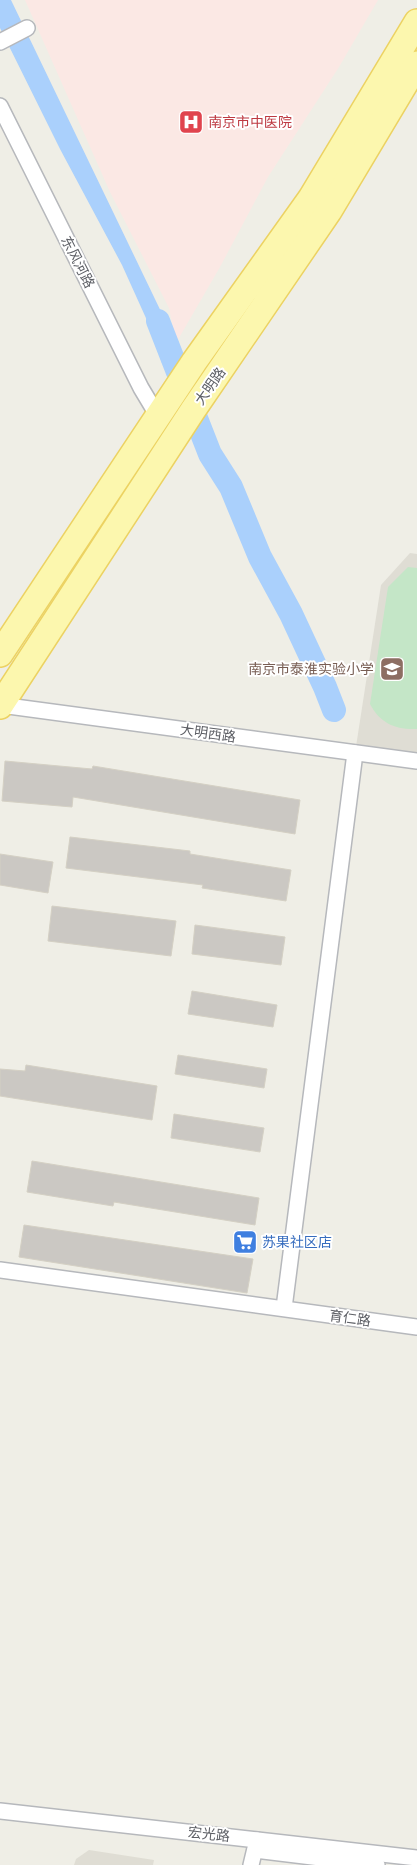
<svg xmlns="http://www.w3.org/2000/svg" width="417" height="1865" font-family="Poppins,'Noto Sans SC',sans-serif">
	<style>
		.education { fill: #dfddd4 }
		.medical { fill: #fbe8e4 }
		.green { fill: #c4e6c7 }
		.water { fill: #aad0fc }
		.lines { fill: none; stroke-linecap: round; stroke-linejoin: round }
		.river { stroke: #aad0fc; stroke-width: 24 }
		.building { fill: #cbc8c3; stroke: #d4d0c4 }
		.street-casing { stroke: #b6b8bc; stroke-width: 18 }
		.primary-casing { stroke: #ecd262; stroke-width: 28 }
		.street { stroke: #fff; stroke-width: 15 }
		.primary { stroke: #fcf7ae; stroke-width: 25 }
		.labels { text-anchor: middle; stroke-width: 4; stroke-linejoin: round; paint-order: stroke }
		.health-label { font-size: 14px; fill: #be3a42; stroke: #fff; text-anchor: start }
		.street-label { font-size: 14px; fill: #5e6066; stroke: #fff }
		.education-label { font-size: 14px; fill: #785e54; stroke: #fff; text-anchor: end }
		.shop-label { font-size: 14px; fill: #366cbe; stroke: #fff; text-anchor: start }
	</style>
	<rect width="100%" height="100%" fill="#efeee6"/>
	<!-- education -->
	<g class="education">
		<polygon points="410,553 417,554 417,761 355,753 381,585"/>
		<polygon points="89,1850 154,1860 153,1865 74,1865 76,1859"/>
	</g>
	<!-- medical -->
	<polygon class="medical" points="25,0 378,0 339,67 268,177 220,267 176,343 169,308 110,192"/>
	<!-- green -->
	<path class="green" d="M408,567L417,568V729C395,730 380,723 370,704L388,587Z"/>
	<!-- water -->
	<polygon class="water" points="0,0 11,0 167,324 170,347 167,361 162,363 150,327 122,265 60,149 0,28"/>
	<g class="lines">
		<!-- river -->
		<polyline class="river" points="158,321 210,454 231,487 260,557 291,614 325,687 334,710"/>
	</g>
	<!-- building -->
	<g class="building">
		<polygon points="5,761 92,769 93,766 300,800 295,834 73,797 72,807 2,801"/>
		<polygon points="70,837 190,851 190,854 291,870 286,901 202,888 203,885 66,868"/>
		<polygon points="0,854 53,862 48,893 0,885"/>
		<polygon points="52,906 176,921 171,956 48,941"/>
		<polygon points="195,925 285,937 281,965 192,954"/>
		<polygon points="192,991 277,1005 273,1027 188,1014"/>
		<polygon points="178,1055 267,1069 264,1088 175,1074"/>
		<polygon points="26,1065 157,1086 152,1120 0,1096 0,1069 25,1071"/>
		<polygon points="174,1114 264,1128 260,1152 171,1138"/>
		<polygon points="32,1161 259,1198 255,1225 114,1202 113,1206 27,1192"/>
		<polygon points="24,1225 253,1259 247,1293 19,1257"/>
	</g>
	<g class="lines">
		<defs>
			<g id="street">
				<polyline points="0,42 27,28"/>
				<polyline points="0,106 141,388 159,418"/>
				<polyline points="0,705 417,761"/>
				<polyline points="0,1270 417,1327"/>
				<polyline points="284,1308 355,753"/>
				<polyline points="0,1811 417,1858"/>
				<polyline points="255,1850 377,1865"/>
				<polyline points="251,1865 257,1840"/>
			</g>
			<g id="primary">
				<polyline points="0,654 194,362 311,198 417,22"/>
				<polyline points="0,706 193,410 329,211 417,64"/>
			</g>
		</defs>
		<!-- street casing -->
		<use href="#street" class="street-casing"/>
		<!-- primary casing -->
		<use href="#primary" class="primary-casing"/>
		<!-- street -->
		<use href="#street" class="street"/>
		<!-- primary -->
		<use href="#primary" class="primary"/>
	</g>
	<!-- icons -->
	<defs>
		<symbol id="hospital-square" viewBox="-11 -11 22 22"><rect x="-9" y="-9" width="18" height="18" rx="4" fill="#e0444e" stroke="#fff"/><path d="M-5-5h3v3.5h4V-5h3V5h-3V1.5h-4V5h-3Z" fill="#fff"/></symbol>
		<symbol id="school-square" viewBox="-11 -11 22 22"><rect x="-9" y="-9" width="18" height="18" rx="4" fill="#8d6e63" stroke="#fff"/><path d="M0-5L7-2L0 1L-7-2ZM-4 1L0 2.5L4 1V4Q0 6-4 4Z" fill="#fff"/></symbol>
		<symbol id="supermarket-square" viewBox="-11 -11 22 22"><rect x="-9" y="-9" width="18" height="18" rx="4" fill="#3f7fe0" stroke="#fff"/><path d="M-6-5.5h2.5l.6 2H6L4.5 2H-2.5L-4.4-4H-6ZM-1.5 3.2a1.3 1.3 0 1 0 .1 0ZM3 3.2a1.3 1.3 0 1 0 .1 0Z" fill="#fff"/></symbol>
	</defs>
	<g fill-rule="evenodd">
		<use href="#hospital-square" x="177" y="108" width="28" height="28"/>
		<use href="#school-square" x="378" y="655" width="28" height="28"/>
		<use href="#supermarket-square" x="231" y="1228" width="28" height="28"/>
	</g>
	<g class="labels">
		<!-- health labels -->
		<g class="health-label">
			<text x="208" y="127">南京市中医院</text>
		</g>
		<!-- street labels -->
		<g class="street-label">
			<text transform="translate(78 262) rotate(63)" y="5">东风河路</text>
			<text transform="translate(210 386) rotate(-55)" y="5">大明路</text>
			<text transform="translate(208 733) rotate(8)" y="5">大明西路</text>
			<text transform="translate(350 1318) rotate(8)" y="5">育仁路</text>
			<text transform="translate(209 1834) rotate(6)" y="5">宏光路</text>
		</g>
		<!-- education labels -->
		<g class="education-label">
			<text x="374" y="674">南京市泰淮实验小学</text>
		</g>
		<!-- shop labels -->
		<g class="shop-label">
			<text x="262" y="1247">苏果社区店</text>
		</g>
	</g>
</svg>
